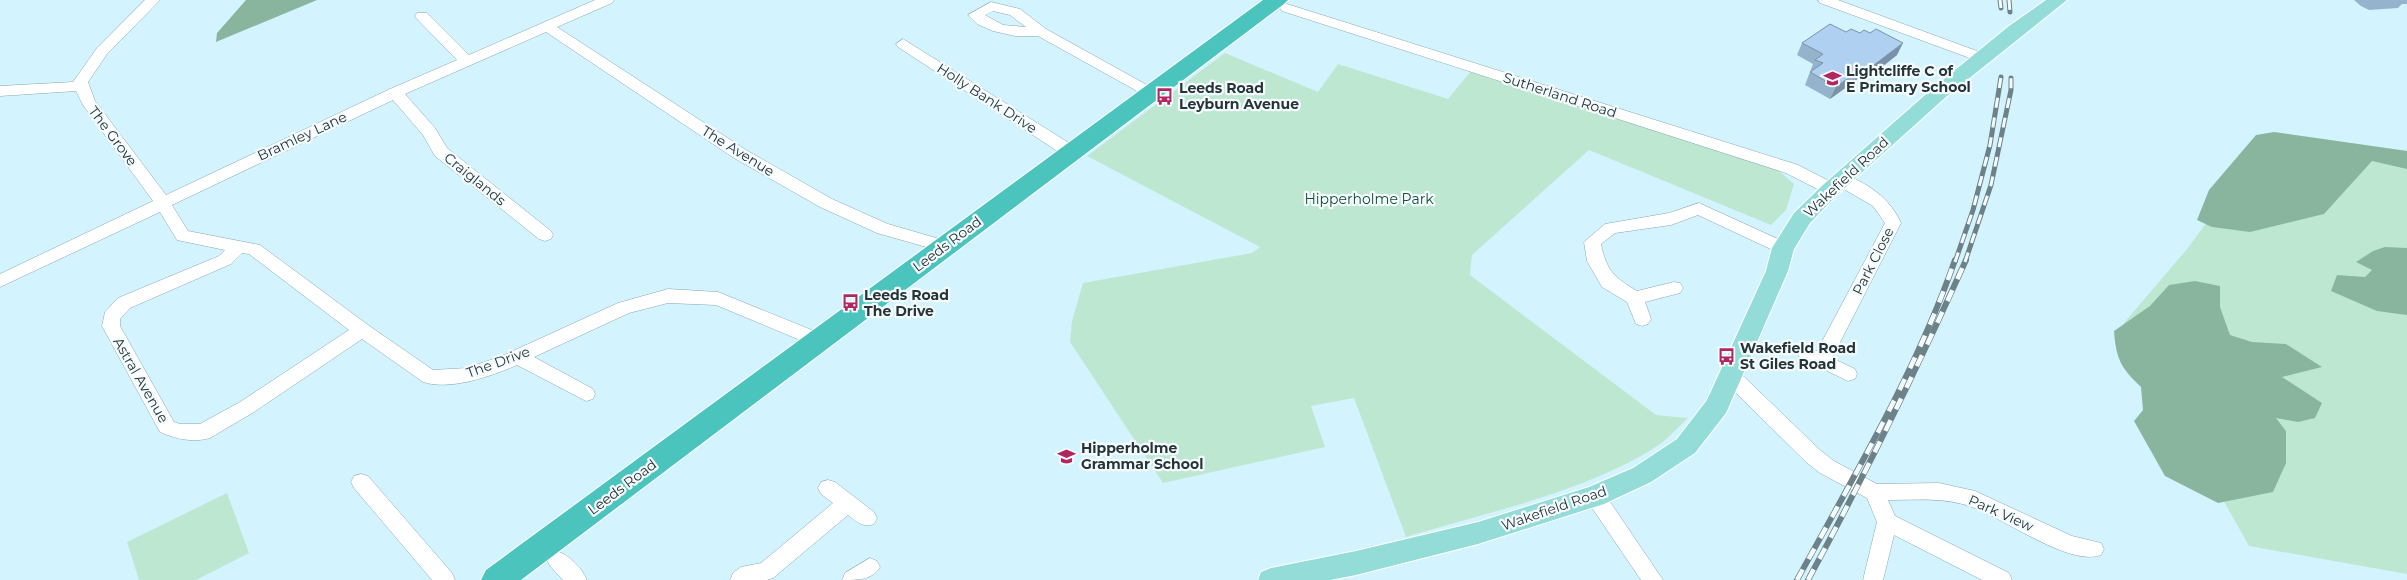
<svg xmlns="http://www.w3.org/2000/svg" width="2407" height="580" font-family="Montserrat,sans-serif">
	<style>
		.green { fill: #bee7d1 }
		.forest { fill: #89b59f }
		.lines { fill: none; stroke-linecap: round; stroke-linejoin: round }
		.minor-casing { stroke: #88a7b2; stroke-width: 1 }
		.major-casing { stroke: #fff; stroke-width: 2 }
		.highway-casing { stroke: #fff; stroke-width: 2 }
		.minor { fill: #fff; fill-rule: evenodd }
		.major { fill: #94dcd8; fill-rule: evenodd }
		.highway { fill: #4cc4be; fill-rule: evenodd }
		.rail-far1-casing { stroke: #6d8288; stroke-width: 5 }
		.rail-casing { stroke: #6d8288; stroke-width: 6 }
		.rail-far1 { stroke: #f5fcfe; stroke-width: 3; stroke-dasharray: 10; stroke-linecap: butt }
		.rail { stroke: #f5fcfe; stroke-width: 4.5; stroke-dasharray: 12; stroke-linecap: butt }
		.wall { fill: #96b3ce }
		.shaded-wall { fill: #7a92a8 }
		.building { fill: #afd0f0; stroke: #7a92a8 }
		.labels { text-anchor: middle; stroke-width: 4.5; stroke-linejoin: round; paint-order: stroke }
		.poi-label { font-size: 14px; font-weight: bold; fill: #273438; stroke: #f5fcfe; text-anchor: start }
		.street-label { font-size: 14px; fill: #273438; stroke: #f5fcfe }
		.park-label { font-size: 14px; fill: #154d36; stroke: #f5fcfe }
	</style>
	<rect width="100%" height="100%" fill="#d3f4ff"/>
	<!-- green -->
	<g class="green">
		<path d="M1225,53L1318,92L1338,64L1448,99L1471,71L1779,171L1794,184L1786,210L1771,225L1589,150L1472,255L1470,275L1656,415L1688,418C1678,427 1668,439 1657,446C1589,491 1485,513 1406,537L1354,398L1311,406L1325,447L1163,483L1070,342L1072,321L1083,283L1252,253L1260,247L1087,156Z"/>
		<polygon points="2274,132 2407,151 2407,574 2249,546 2124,323 2187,249"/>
		<polygon points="227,493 249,553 196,580 139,580 127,542"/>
	</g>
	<!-- forest -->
	<g class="forest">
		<polygon points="246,0 317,0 216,42 217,33"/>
		<polygon points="2274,132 2407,151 2407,169 2372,161 2324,214 2250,232 2212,227 2197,220 2209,190 2256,135"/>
		<polygon points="2385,247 2407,248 2407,315 2377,311 2331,291 2337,275 2365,277 2372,270 2356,262 2373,251"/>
		<path d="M2195,281L2220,286V307L2230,335L2252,342L2286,344L2322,367L2282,377L2322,403L2315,418L2298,422L2276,418L2286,431V463L2273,492L2218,503L2165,476L2134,421L2143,410L2141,387C2121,368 2116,359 2114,331L2150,306L2169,285Z"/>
	</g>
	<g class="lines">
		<defs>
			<g id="minor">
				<path d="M145,0H160L107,54L88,82L95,101L166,195L390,89L457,60L417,19L415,16L417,13H427L469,55L595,0H614L612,3L557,27L746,150L832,199L888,224L950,242L952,246L950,250L944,252L877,233L820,207L734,158L546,32L405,94L435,128L447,148L551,231L553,235L551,239L545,241L539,239L435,156L423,135L393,100L172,205L188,231L260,245L368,325L433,370L467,368L502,356L618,303L668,289L718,292L824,335L827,340L824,345L818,347L812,345L716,305L668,303L629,313L534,357L593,389L595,394L593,399L586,401L517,365C492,376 450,391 423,382L362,339L254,412L210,438C193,443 176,439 160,432L102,326L105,312L118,298L219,256L225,250L177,240L160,212L0,287V274L153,201L83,105L76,91L0,96V86L73,82L97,48ZM242,253L249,254L349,330L240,402L200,424H180L174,422L120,326V319L130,308L231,264Z"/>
				<polygon points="1818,0 1838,0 1988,55 1990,58 1988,61 1978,61 1820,3"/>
				<path d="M991,2L1020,9L1046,29L1156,90L1159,93L1156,96H1146L1038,36H1015L993,31L977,24L968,15ZM993,11L1010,15L1026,27L1003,25L985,15Z"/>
				<polygon points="1287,4 1798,165 1837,185 1839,189 1837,193 1825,193 1786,173 1282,11 1280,8 1282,5"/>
				<polygon points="903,39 1077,148 1079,152 1077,156 1065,156 898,47 896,44"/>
				<path d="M1841,174C1867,182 1890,198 1901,223L1832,358L1855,369L1857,374L1855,379L1848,381L1800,358L1797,353L1800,348L1806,346L1817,351L1885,223L1873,206L1835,184L1833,180L1835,176Z"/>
				<path d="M1699,203L1789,244L1791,248L1789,252L1783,254L1777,252L1698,215L1671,225L1615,233L1601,244C1607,272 1614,277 1637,291L1674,282L1680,283L1683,288L1680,293L1645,302L1651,319L1648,324L1642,326L1636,324L1627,302L1602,287L1587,261L1584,242L1605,224L1669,213Z"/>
				<path d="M1732,370L1739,372L1820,450L1834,461L1877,484L1939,483L1975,491L2072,536L2101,543L2104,549L2101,555C2069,567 2004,518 1972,507C1945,497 1916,500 1888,500L1895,516L2009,573L2012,580H1982L1894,535L1883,580H1863L1877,522L1867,498L1820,473L1806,462L1725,382L1723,377L1725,372Z"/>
				<polygon points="361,474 368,476 452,573 455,580 432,580 354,488 351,482 354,476"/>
				<path d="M828,480L835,482L874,512L877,518L874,524C863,528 857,522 848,515L773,578L767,580H730L733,573L741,567L761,563L833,503L821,494L818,488L821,482Z"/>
				<polygon points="1595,488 1602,490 1663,580 1641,580 1588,502 1585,496 1588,490"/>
				<path d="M557,551C569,555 582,568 587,580H563L550,566L547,560L550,554Z"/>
				<path d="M870,558L877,561L880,567C873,580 857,580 842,580L845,573Z"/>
			</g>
			<polygon id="major" points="2046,0 2067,0 1947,96 1838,194 1810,223 1794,249 1788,271 1726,413 1695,453 1651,482 1604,504 1478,544 1356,575 1330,580 1258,580 1261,572 1271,568 1356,551 1478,522 1589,487 1633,468 1677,439 1707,400 1766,271 1772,248 1794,213 1824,184 1933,88 2009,26"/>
			<polygon id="highway" points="1263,0 1288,0 1284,4 521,580 481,580 486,570"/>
		</defs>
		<!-- minor casing -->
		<use href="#minor" class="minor-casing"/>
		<!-- major casing -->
		<use href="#major" class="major-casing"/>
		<!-- highway casing -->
		<use href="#highway" class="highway-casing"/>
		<!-- minor -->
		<use href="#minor" class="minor"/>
		<!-- major -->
		<use href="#major" class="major"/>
		<!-- highway -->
		<use href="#highway" class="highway"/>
		<defs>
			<g id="rail-far1">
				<polyline points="2000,0 2001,8"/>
				<polyline points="2009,0 2010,12"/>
				<polyline points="1955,262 1973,210 1990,145 2001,77"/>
				<polyline points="1965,262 1991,185 2011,90 2011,78"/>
			</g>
			<g id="rail">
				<path d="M1797,580C1854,476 1916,372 1955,260"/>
				<path d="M1808,580C1865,475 1917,369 1966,260"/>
			</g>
		</defs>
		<!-- rail-far1 casing -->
		<use href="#rail-far1" class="rail-far1-casing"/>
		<!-- rail casing -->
		<use href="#rail" class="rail-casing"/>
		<!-- rail-far1 -->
		<use href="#rail-far1" class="rail-far1"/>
		<!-- rail -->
		<use href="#rail" class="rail"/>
	</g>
	<!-- wall -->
	<g class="wall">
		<polygon points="2354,0 2407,0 2407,4 2402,4 2398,8 2369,10 2361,6"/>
		<polygon points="1846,32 1897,55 1864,81 1859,78 1830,99 1805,85 1813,64 1797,55 1802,43"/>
	</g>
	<!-- shaded-wall -->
	<g class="shaded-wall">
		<polygon points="1903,43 1897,55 1864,81 1870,68"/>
		<polygon points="1865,66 1859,78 1830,99 1836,87"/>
	</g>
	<!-- building -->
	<polygon class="building" points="1830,24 1846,32 1851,29 1860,33 1864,30 1870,33 1876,29 1903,43 1870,68 1865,66 1836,87 1810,72 1823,63 1815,60 1823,54 1802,43"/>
	<!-- icons -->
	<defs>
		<symbol id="school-bare" viewBox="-9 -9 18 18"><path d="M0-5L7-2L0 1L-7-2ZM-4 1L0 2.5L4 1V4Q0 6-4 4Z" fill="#b32760" stroke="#f5fcfe" stroke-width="2.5" paint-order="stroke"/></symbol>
		<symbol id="bus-bare" viewBox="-9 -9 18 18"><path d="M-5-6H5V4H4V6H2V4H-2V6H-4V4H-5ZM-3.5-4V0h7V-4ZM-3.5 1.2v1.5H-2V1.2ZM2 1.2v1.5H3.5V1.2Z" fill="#b32760" stroke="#f5fcfe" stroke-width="2.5" paint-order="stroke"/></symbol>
	</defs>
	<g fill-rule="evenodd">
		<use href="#school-bare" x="1820" y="66" width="25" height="25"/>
		<use href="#bus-bare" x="1152" y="84" width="25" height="25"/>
		<use href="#bus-bare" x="838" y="290" width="25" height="25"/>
		<use href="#bus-bare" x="1714" y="344" width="25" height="25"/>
		<use href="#school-bare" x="1054" y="444" width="25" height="25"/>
	</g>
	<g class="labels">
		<!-- poi labels -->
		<g class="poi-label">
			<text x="1846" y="76">Lightcliffe C of<tspan x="1846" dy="16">E Primary School</tspan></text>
			<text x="1179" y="93">Leeds Road<tspan x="1179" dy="16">Leyburn Avenue</tspan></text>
			<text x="864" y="300">Leeds Road<tspan x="864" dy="16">The Drive</tspan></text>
			<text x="1740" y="353">Wakefield Road<tspan x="1740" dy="16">St Giles Road</tspan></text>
			<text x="1081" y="453">Hipperholme<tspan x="1081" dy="16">Grammar School</tspan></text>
		</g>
		<!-- street labels -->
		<g class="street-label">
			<text transform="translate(1560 95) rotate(18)" y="5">Sutherland Road</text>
			<text transform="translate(987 98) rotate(33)" y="5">Holly Bank Drive</text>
			<text transform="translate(113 136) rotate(53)" y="5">The Grove</text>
			<text transform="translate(302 136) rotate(-25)" y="5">Bramley Lane</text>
			<text transform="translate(738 151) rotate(32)" y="5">The Avenue</text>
			<text transform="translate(1846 177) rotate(-43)" y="5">Wakefield Road</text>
			<text transform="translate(475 179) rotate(39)" y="5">Craiglands</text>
			<text transform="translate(947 244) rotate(-37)" y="5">Leeds Road</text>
			<text transform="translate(1873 261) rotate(-63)" y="5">Park Close</text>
			<text transform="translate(498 362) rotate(-20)" y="5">The Drive</text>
			<text transform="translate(141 380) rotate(60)" y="5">Astral Avenue</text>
			<text transform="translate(622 487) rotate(-37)" y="5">Leeds Road</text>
			<text transform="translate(1554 508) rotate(-19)" y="5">Wakefield Road</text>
			<text transform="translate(2001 513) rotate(24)" y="5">Park View</text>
		</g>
		<!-- park labels -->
		<g class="park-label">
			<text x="1369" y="204">Hipperholme Park</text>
		</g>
	</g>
</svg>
